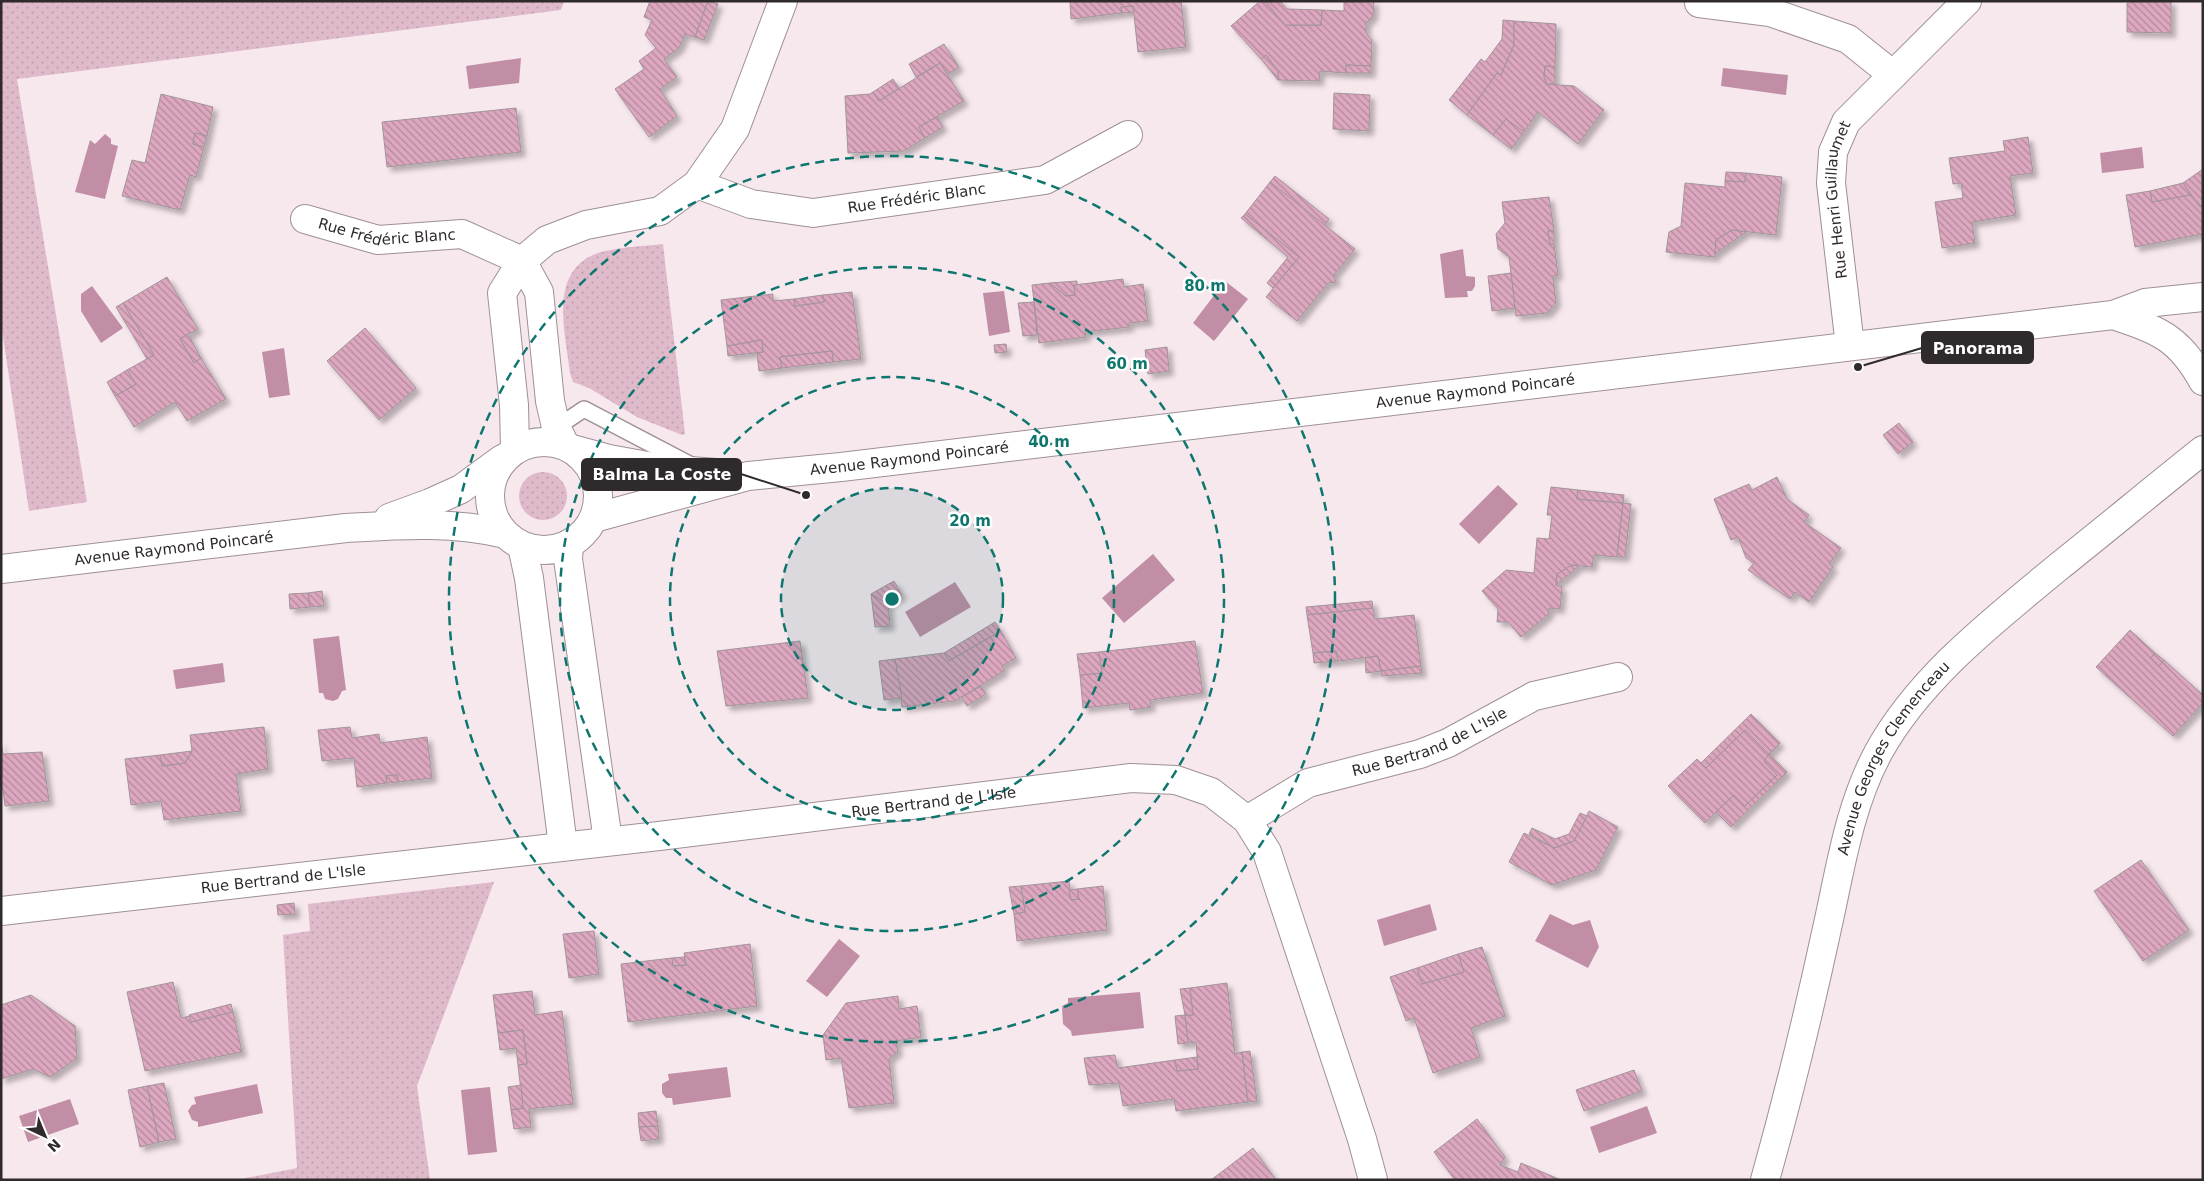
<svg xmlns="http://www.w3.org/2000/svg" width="2204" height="1181" font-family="'DejaVu Sans',sans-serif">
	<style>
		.grass { fill: url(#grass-dots) }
		.water { fill: #c18ea5 }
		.building { fill: url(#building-back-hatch); stroke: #a2949a; filter: url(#shadow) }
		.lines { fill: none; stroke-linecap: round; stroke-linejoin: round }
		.service-casing { stroke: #9e9096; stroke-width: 18 }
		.minor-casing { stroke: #9e9096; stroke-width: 30 }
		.tertiary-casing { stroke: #9e9096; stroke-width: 30 }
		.secondary-casing { stroke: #9e9096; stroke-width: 30 }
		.service { stroke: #fff; stroke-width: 15 }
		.minor { stroke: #fff; stroke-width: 28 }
		.tertiary { stroke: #fff; stroke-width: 28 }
		.secondary { stroke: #fff; stroke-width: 28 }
		.ring { fill: none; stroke: #0f766e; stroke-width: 2.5; stroke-dasharray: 9 6 }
		.labels { text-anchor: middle; stroke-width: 5; stroke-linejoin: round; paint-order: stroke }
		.street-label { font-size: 15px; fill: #2f2a2c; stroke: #fff }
		.centre { fill: #0f766e; stroke: #fff; stroke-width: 2.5 }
		.ring-label { font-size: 15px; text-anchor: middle; font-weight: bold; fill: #0f766e; stroke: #fff; stroke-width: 5; stroke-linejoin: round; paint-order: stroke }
		.leader { fill: none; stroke: #2f2a2c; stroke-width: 2 }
		.callout-dot { fill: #2f2a2c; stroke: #fff; stroke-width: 2 }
		.callout { fill: #2f2a2c; stroke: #2f2a2c; stroke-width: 2 }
		.callout-label { font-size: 16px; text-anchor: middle; font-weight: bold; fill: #fff }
	</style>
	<defs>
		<pattern id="grass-dots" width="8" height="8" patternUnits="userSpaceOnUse" patternTransform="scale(1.25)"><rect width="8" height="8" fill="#dfbaca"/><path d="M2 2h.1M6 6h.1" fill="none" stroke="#c0a0ae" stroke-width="1.8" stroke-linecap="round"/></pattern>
		<pattern id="building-back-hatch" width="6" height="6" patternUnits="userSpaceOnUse" patternTransform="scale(1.25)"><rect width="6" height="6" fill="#dca7bf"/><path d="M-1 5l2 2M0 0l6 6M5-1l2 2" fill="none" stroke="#b3889b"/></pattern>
		<filter id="shadow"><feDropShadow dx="4.5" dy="4.5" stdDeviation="2.5" flood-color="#0004"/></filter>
	</defs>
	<rect width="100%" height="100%" fill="#f7e8ee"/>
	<!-- grass -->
	<g class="grass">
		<polygon points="1,1 564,1 561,10 17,79 87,502 29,511 1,323"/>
		<path d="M663,244L685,434L682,435L637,417L589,388L573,382L570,373C565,330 546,265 605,251C624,247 644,246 663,244Z"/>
		<circle cx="543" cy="496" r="24"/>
		<polygon points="494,882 417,1086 430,1180 236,1180 297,1168 283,935 310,931 308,904"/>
	</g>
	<!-- water -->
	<g class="water">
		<polygon points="521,58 519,83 469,89 466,66"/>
		<polygon points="1723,68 1788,75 1786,95 1721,86"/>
		<polygon points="105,134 111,139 111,144 118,146 105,199 75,192 90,140 95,144"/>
		<polygon points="2142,147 2144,168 2102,173 2100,153"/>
		<polygon points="1463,249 1466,276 1475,277 1475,286 1472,291 1467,291 1468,297 1445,298 1440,254"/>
		<polygon points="1225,281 1248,299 1214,341 1193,323"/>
		<polygon points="92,286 123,328 101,343 81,311 81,294"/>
		<polygon points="1004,291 1010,332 989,336 983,293"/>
		<polygon points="284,348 290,395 269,398 262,352"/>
		<polygon points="1498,485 1518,504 1479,544 1459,524"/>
		<polygon points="1153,554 1175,580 1124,623 1102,598"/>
		<polygon points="955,582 971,607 920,637 905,612"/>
		<polygon points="339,636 346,690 342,691 338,699 333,701 325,699 323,693 319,693 313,639"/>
		<polygon points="223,663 225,682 176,689 173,670"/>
		<polygon points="1430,904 1437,930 1384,946 1377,920"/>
		<polygon points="1550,914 1573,925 1590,920 1599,947 1588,968 1535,941"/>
		<polygon points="839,939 860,956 827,997 806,981"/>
		<polygon points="1140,992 1144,1028 1072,1036 1071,1031 1063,1024 1062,1006 1068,1003 1068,998"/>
		<polygon points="727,1067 731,1097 673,1105 672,1098 666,1098 662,1093 662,1084 669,1080 668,1074"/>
		<polygon points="257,1084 263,1113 198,1127 198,1122 192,1120 188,1111 192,1105 196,1104 194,1097"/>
		<polygon points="490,1087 497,1152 468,1155 461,1090"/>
		<polygon points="70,1099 79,1124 28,1142 19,1116"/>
		<polygon points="1647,1106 1657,1133 1599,1153 1590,1127"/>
	</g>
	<!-- building -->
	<g class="building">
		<polygon points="650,1 708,1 695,37 685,34 679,48 664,59 677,77 660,89 677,116 649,137 615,89 644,69 639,61 656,48 645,35 652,20 644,17"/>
		<polygon points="708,1 718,4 704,40 695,37"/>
		<polygon points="1070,1 1181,1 1186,47 1138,52 1133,6 1121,7 1122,13 1071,19"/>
		<polygon points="1260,1 1265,1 1285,25 1321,25 1322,10 1344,11 1344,1 1374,1 1373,16 1366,23 1366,33 1372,40 1371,66 1346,65 1346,73 1320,71 1319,81 1278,80 1278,71 1266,55 1261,59 1231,26"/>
		<polygon points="1265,1 1280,1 1287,9 1322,10 1321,25 1285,25"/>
		<polygon points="2131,1 2171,1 2171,33 2127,32 2127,3 2131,3"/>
		<polygon points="1133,6 1134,12 1122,13 1121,7"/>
		<polygon points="1503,20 1514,21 1514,45 1501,75 1497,73 1467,115 1449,100 1481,59 1485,62 1502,39"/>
		<polygon points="1514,21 1556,24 1555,67 1545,66 1544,77 1547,84 1574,86 1604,110 1578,144 1538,112 1524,132 1506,119 1493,135 1467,115 1497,73 1501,75 1514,45"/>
		<polygon points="944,44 959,67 948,74 940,63 916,77 909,64"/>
		<polygon points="1266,55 1278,71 1278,80 1261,59"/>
		<polygon points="940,63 964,101 919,127 925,138 904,151 848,153 845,96 870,94 873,92 879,101"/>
		<polygon points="1346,65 1371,66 1371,73 1346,73"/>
		<polygon points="1545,66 1555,67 1555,84 1547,84 1544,77"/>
		<polygon points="893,79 899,88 879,101 873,92"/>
		<polygon points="1334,93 1370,95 1369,131 1333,129"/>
		<polygon points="161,94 213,107 207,136 195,133 193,144 204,147 196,177 190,175 180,210 122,196 132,160 145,163"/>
		<polygon points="516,108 521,152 387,167 382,122"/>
		<polygon points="937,117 943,127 925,138 919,127"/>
		<polygon points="1506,119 1524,132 1511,149 1493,135"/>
		<polygon points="195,133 207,136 204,147 193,144"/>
		<polygon points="2028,137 2033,173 2010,176 2016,215 1972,222 1975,243 1942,248 1935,202 1963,198 1961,183 1953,184 1949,158 2005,151 2003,141"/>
		<polygon points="2203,169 2203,205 2200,207 2183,183"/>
		<polygon points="1726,172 1746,173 1745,182 1725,181"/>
		<polygon points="1746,173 1782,177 1776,235 1732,230 1716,240 1715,257 1666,252 1669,232 1681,226 1685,183 1725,187 1725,181 1745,182"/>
		<polygon points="1275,176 1329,219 1324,226 1270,182"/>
		<polygon points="1270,182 1355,249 1334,275 1336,282 1328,283 1297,321 1266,297 1299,257 1245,214"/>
		<polygon points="2183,183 2191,195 2152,202 2150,191"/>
		<polygon points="2150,191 2152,202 2191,195 2200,207 2203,205 2203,234 2135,247 2126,195"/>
		<polygon points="1549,197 1554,231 1548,231 1550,244 1554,244 1558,275 1553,276 1556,303 1547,313 1516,316 1509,257 1498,249 1496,234 1505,223 1502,202"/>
		<polygon points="1245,214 1299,257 1273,288 1267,283 1288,257 1241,218"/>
		<polygon points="1732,230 1746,232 1715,254 1716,240"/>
		<polygon points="1548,231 1554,231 1554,244 1550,244"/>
		<polygon points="1511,273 1515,308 1492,311 1488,276"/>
		<polygon points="167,277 198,329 180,339 194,363 201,358 226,399 187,421 175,402 134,427 115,396 136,384 127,370 154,355 123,303"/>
		<polygon points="1123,279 1124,287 1143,284 1148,321 1129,323 1129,327 1085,332 1086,337 1039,343 1032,285 1050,283 1066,296 1075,295 1074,285"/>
		<polygon points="1077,281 1077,285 1074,285 1075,295 1066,296 1050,283"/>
		<polygon points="852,292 861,359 833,362 832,351 780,357 782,368 759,371 757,353 763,352 762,340 727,346 721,300 773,294 773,301 794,299 795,306 824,302 823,295"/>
		<polygon points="823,295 824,302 795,306 794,299"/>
		<polygon points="1034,302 1037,335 1023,336 1018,303"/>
		<polygon points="123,303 154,355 147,359 116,307"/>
		<polygon points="365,328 416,388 379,420 327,361"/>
		<polygon points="188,334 201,358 194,363 180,339"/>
		<polygon points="762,340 763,352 728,356 727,346"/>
		<polygon points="1006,344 1007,352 995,353 994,345"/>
		<polygon points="1167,347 1169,371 1148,374 1145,350"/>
		<polygon points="832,351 833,362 782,368 780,357"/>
		<polygon points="127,370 136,384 115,396 107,382"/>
		<polygon points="1899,423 1913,442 1898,454 1883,435"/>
		<polygon points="1777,477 1787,499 1809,515 1804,522 1841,548 1829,564 1833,567 1809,602 1795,592 1790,599 1748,570 1754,563 1746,558 1738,537 1731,540 1714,499 1749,484 1752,490"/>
		<polygon points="1551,487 1578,490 1577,499 1623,503 1617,557 1594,555 1592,567 1572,565 1557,574 1556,585 1562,587 1560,609 1549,608 1549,614 1521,637 1508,622 1497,622 1498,609 1482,591 1506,570 1534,573 1537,538 1549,539 1552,515 1547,515"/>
		<polygon points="1578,490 1624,495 1623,503 1577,499"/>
		<polygon points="1623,503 1631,504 1625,557 1617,557"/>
		<polygon points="1572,565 1579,566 1556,585 1557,574"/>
		<polygon points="894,581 902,595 888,604 871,594"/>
		<polygon points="322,591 324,606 310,607 308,593"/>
		<polygon points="308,593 310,607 290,609 289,594"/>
		<polygon points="871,594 888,604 890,626 875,627"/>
		<polygon points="1372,601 1373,608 1307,615 1306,607"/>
		<polygon points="1373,608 1375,619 1414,615 1421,666 1381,671 1378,656 1338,661 1336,651 1313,653 1307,615"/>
		<polygon points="995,622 1001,631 949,661 944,653"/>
		<polygon points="2130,630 2155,653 2151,658 2159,666 2164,660 2203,695 2203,703 2173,736 2096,667"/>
		<polygon points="1001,631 1016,658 1002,666 1004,671 955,701 902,707 895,659 944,653 949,661"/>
		<polygon points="800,641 808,698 726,706 717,651"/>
		<polygon points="1195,641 1203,693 1150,700 1151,707 1130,710 1129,703 1083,708 1080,675 1102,673 1099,652"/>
		<polygon points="1336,651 1338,661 1314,663 1313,653"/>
		<polygon points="1099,652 1102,673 1080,675 1077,654"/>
		<polygon points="2155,653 2164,660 2159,666 2151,658"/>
		<polygon points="1378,656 1381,671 1366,673 1365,658"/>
		<polygon points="895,659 902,698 884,700 879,661"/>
		<polygon points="1421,666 1422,673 1382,676 1381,671"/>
		<polygon points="981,686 986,694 967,706 962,697"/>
		<polygon points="1751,714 1780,743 1769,754 1745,730 1706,768 1701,763"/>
		<polygon points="264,727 268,769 236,774 241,811 164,820 161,801 131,805 125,759 160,755 162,766 185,763 192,751 190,735"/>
		<polygon points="350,727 352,738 379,734 380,743 427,737 432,778 398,782 397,775 386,776 387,783 357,787 354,758 322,761 318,730"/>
		<polygon points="1745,730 1769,754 1764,761 1777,775 1745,806 1734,795 1705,823 1668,786 1697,759 1706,768"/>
		<polygon points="1,742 3,754 42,752 49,801 5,806 3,789 1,789"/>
		<polygon points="192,751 185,763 162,766 160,755"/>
		<polygon points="1769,754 1787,772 1731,827 1716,812 1734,795 1745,806 1777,775 1764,761"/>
		<polygon points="397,775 398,782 387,783 386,776"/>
		<polygon points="1589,811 1618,827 1596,870 1552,885 1509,862 1524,833 1554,848 1574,841"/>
		<polygon points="1580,813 1587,816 1574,841 1554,848 1529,834 1532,828 1555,839 1569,834"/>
		<polygon points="2141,860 2189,930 2143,961 2094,891"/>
		<polygon points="1069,881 1071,900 1079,899 1077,889 1103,886 1107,930 1017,941 1014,914 1025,912 1021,886"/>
		<polygon points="1021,886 1025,912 1014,914 1009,887"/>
		<polygon points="1077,889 1079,899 1071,900 1069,890"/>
		<polygon points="294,903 295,914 278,915 277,905"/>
		<polygon points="594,931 599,974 569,978 563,934"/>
		<polygon points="750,944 757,1006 628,1022 621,964 672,958 673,966 686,965 684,953"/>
		<polygon points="1482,947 1505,1016 1471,1028 1480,1057 1433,1073 1414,1018 1406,1021 1390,977 1417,968 1422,984 1464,972 1458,954"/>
		<polygon points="1458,954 1464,972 1422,984 1417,968"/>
		<polygon points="684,957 686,965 673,966 672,958"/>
		<polygon points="173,982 181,1018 190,1016 191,1022 233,1012 242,1052 145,1071 127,992"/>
		<polygon points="1227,983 1235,1054 1242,1052 1248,1102 1176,1111 1174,1099 1123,1106 1119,1083 1089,1085 1084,1058 1115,1055 1118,1068 1175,1060 1177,1071 1198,1069 1196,1042 1188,1043 1185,1015 1193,1015 1190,988"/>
		<polygon points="1190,988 1193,1015 1185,1015 1180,989"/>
		<polygon points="532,991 535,1015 562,1011 573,1104 529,1109 531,1127 514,1129 511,1110 523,1108 518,1065 527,1064 523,1030 498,1033 493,995"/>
		<polygon points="31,995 75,1026 77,1058 50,1077 33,1069 1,1079 1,1005"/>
		<polygon points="898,996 899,1009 917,1006 921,1037 896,1041 898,1051 889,1059 894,1103 849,1108 841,1058 826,1060 823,1035 846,1003"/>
		<polygon points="231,1004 233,1012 191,1022 189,1015"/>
		<polygon points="1185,1015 1188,1043 1178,1044 1175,1016"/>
		<polygon points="523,1030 527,1064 518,1065 516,1048 500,1050 498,1033"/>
		<polygon points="1250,1051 1257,1101 1248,1102 1242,1052"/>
		<polygon points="1197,1057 1198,1069 1177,1071 1175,1060"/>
		<polygon points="1634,1070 1642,1091 1584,1111 1576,1090"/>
		<polygon points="164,1083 176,1139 159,1142 147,1086"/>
		<polygon points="521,1085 523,1108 511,1110 508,1087"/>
		<polygon points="147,1086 159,1142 140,1147 128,1090"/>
		<polygon points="656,1111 658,1126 639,1127 638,1113"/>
		<polygon points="1477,1119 1505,1157 1500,1165 1518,1172 1521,1163 1561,1180 1455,1180 1434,1152"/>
		<polygon points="658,1126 659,1139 641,1141 639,1127"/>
		<polygon points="1253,1148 1276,1180 1211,1180"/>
	</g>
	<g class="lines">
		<defs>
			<polyline id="service" points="535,442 584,409 691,465"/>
			<g id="minor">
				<polyline points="1699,3 1770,12 1848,39 1893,75"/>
				<path id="s1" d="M697,184L751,204L813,213L1045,180L1128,135"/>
				<path id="s2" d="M305,219L378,240L462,234L522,261L539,292L550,401L556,427L565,445"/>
				<path id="s3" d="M1850,346L1831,183L1833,152L1846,122L1967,1"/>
				<polyline points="515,449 514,405 502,293 522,261 547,240 586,225 660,211 697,184 735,129 783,1"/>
				<polyline points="569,544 568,559 608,841"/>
				<polyline points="522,546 529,578 563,846"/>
				<path id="s4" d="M1247,820L1308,783L1420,754L1448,743L1534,696L1618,677"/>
				<path id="s5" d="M1,911L659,836L1131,778L1176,780L1211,792L1247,820L1267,852L1362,1139L1373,1180"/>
			</g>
			<g id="tertiary">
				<path id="s6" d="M1765,1180C1788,1098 1808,1016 1826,933C1840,872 1848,809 1878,753C1919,678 1992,622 2057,568C2106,529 2154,489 2203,450"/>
			</g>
			<g id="secondary">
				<path d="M2113,315C2158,330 2179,337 2203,381"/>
				<circle cx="544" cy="496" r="54"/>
				<polyline points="572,449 609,459 664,469 729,474"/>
				<polyline points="389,518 430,503 461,489 502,459"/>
				<path id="s7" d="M594,518L748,476L841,467L2113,315L2145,303L2203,297"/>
				<path id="s8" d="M1,569L346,528C399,525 452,521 505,534"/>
			</g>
		</defs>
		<!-- service casing -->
		<use href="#service" class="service-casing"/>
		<!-- minor casing -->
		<use href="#minor" class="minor-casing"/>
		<!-- tertiary casing -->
		<use href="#tertiary" class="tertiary-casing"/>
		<!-- secondary casing -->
		<use href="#secondary" class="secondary-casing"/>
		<!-- service -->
		<use href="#service" class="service"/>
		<!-- minor -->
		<use href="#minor" class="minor"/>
		<!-- tertiary -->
		<use href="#tertiary" class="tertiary"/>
		<!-- secondary -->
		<use href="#secondary" class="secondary"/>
	</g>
	<!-- distance rings -->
	<circle cx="892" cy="599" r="111" fill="#0f766e" fill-opacity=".12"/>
	<g class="ring">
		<circle cx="892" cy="599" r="111"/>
		<circle cx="892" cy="599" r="222"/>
		<circle cx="892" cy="599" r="332"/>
		<circle cx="892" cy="599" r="443"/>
	</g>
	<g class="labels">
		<!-- street labels -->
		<g class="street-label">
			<text dy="5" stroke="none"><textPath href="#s1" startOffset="225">Rue Frédéric Blanc</textPath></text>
			<text dy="5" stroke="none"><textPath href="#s3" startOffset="148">Rue Henri Guillaumet</textPath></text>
			<text dy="5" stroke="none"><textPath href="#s2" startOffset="84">Rue Frédéric Blanc</textPath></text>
			<text dy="5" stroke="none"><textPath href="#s7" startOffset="892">Avenue Raymond Poincaré</textPath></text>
			<text dy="5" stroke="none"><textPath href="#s7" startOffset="322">Avenue Raymond Poincaré</textPath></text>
			<text dy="5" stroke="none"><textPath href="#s8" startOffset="174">Avenue Raymond Poincaré</textPath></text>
			<text dy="5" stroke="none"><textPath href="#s4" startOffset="200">Rue Bertrand de L'Isle</textPath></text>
			<text dy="5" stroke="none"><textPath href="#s6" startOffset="445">Avenue Georges Clemenceau</textPath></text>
			<text dy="5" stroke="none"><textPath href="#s5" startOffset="939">Rue Bertrand de L'Isle</textPath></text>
			<text dy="5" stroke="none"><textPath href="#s5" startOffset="284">Rue Bertrand de L'Isle</textPath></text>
		</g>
	</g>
	<circle cx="892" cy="599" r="8" class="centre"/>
	<g class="ring-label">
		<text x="1205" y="291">80 m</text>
		<text x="1127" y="369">60 m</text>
		<text x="1049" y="447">40 m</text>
		<text x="970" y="526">20 m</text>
	</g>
	<!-- callouts -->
	<path class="leader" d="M1858 367L1922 348M806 495L741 474"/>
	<g class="callout-dot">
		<circle cx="1858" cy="367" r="5"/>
		<circle cx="806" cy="495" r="5"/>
	</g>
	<g class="callout">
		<rect x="1922" y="332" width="111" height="31" rx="5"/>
		<rect x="582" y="459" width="159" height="31" rx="5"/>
	</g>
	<g class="callout-label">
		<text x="1978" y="354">Panorama</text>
		<text x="662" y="480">Balma La Coste</text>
	</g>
	<!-- border -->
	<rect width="2204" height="1181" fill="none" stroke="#2f2a2c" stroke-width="5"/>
	<!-- north arrow -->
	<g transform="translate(45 1136) rotate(136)" stroke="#ffffff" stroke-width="4" paint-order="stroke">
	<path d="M0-4L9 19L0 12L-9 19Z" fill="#2f2a2c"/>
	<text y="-8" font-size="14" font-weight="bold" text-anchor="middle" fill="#2f2a2c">N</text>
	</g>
</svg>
